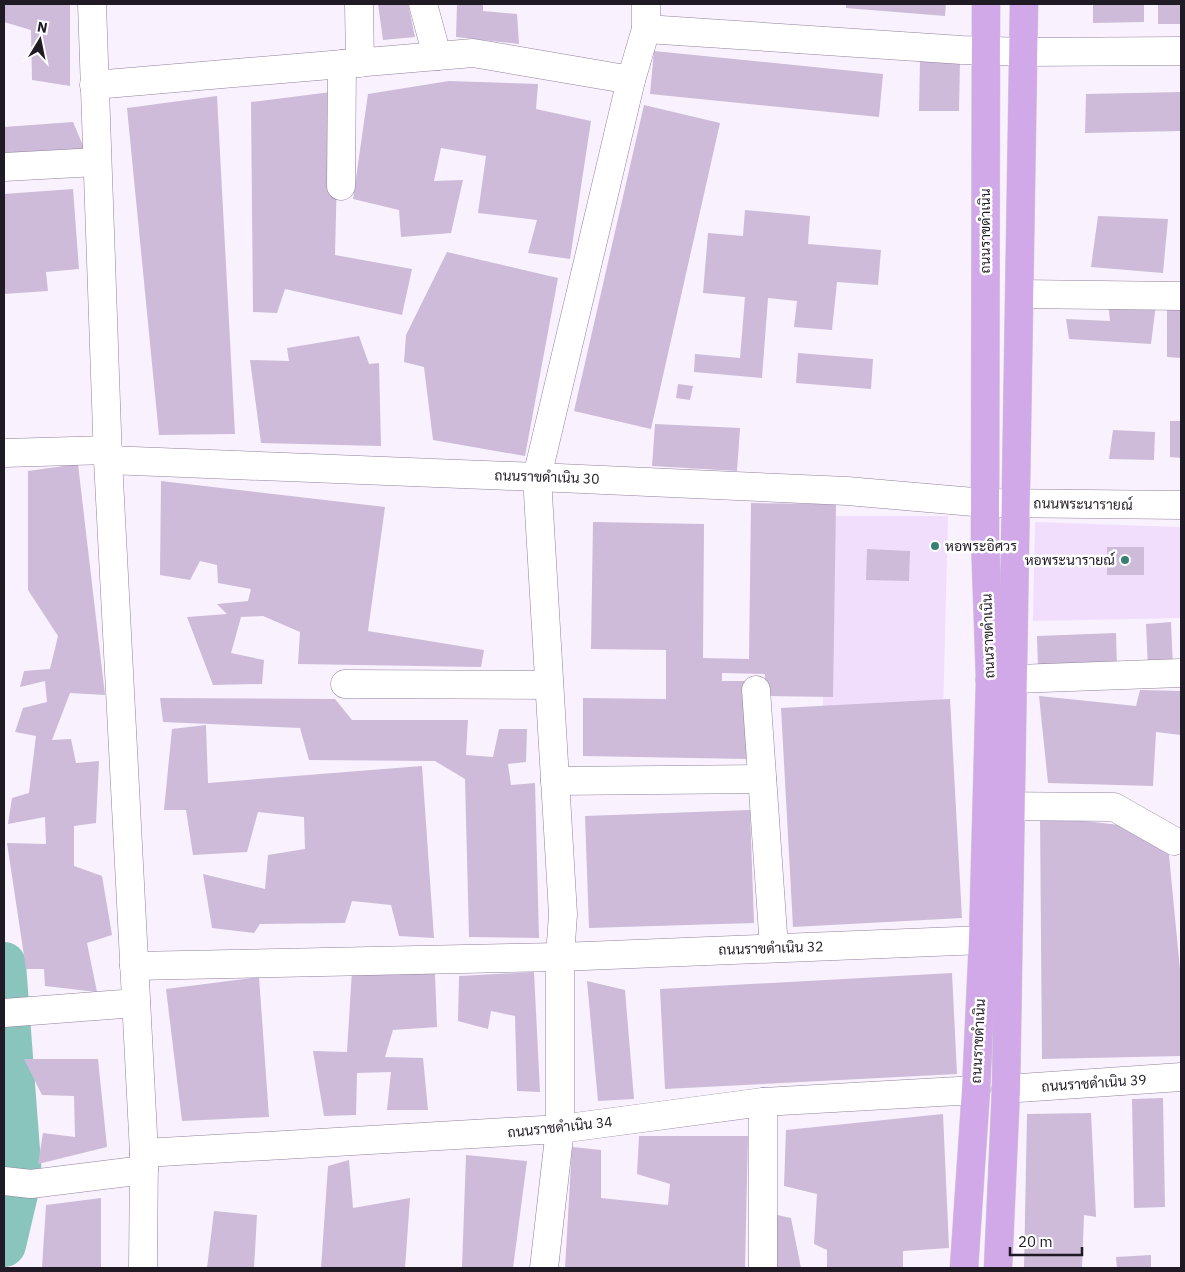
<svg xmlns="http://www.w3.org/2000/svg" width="1185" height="1272" font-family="'IBM Plex Sans',Sarabun,sans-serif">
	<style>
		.green { fill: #f1defd }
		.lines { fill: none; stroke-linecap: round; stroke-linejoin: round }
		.river { stroke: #8ac5bd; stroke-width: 44 }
		.building { fill: #cdbbd9 }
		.minor-casing { stroke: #92819d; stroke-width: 29 }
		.major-casing { stroke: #d2d1d3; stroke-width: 29 }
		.minor { stroke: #fff; stroke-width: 28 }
		.major { stroke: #d1a8e8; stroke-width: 28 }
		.poi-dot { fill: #387e76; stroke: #fff; stroke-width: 2 }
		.labels { text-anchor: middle; stroke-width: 5; stroke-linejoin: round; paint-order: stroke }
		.street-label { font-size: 14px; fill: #201a25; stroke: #fff }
		.poi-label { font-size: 14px; fill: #201a25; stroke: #fff; text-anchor: start }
	</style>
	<rect width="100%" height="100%" fill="#f9f2fe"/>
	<!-- green -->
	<g class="green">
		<polygon points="825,516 948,516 943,715 823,713"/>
		<polygon points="1035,522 1181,527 1181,618 1033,621"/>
	</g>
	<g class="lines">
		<!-- river -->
		<polyline class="river" points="4,964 20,1177 4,1245"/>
	</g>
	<!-- building -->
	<g class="building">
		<polygon points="4,4 70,4 70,86 32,80 31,30 4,22"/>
		<polygon points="378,4 408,4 415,37 383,40"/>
		<polygon points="457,4 483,4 483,11 517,14 519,44 456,37"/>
		<polygon points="846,4 946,4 945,16 846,8"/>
		<polygon points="1093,4 1144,4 1144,22 1093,23"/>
		<rect x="1158" y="4" width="23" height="20"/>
		<polygon points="654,51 883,74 879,117 650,94"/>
		<polygon points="920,60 960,61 959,111 919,111"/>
		<polygon points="449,81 538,84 536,109 591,121 570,259 528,253 537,220 478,213 486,156 441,148 434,181 463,180 451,233 401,237 399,210 353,199 368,94"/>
		<polygon points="339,91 335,255 412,269 402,315 285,289 277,313 253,312 251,102"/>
		<polygon points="1181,92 1181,131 1085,133 1086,94"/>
		<polygon points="217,96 235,434 159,435 127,108"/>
		<polygon points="644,105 720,123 651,429 574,411"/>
		<polygon points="73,122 87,155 4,161 4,127"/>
		<polygon points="73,189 79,269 46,272 48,291 4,294 4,194"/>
		<polygon points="745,210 810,216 808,244 881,250 878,285 837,282 832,330 794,327 797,301 768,298 762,378 694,372 695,354 740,358 745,297 703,293 708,233 743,236"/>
		<polygon points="1098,216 1168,219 1163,273 1091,267"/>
		<polygon points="447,252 558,278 525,456 433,440 424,367 404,362 406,335"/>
		<polygon points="1108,302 1156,304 1151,344 1069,339 1066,319 1110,321"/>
		<polygon points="1167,308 1181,308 1181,358 1167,357"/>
		<polygon points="359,336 369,364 379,363 381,446 261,443 250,360 289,361 287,348"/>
		<polygon points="798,353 873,359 871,389 796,383"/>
		<polygon points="678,384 693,386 690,400 676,398"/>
		<polygon points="1170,421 1181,421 1181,458 1170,457"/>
		<polygon points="655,424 740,428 737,471 652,466"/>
		<polygon points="1113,430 1155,432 1154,460 1109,459"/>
		<polygon points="78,464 105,695 70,693 52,740 71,739 76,763 99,761 96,823 74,826 74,866 102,876 112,935 87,943 97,992 45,986 44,969 26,969 7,843 46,844 45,817 8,824 12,798 29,793 36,736 15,732 23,708 47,702 45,681 20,687 24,671 50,669 58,636 28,590 28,471"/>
		<polygon points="161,481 385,507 368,631 484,650 481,667 298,664 300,632 263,616 241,617 231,653 264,660 262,684 213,685 187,617 227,614 217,604 248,601 251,589 218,583 217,565 200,561 190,580 160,575"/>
		<polygon points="751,503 836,504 833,697 764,696 765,674 722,673 722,681 748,681 747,759 583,756 583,698 666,699 666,650 591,649 593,522 704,524 703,658 749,659"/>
		<rect x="1107" y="547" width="37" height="28"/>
		<polygon points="867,549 910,551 909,581 866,580"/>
		<polygon points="1171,622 1173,668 1148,669 1146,624"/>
		<polygon points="1116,633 1117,667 1038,669 1037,636"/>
		<polygon points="1140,690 1181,691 1181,735 1156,732 1153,786 1048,783 1039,696 1136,706"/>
		<polygon points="160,698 335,699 352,720 468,720 466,755 493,757 499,729 527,729 526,762 508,764 511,785 535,783 539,938 469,937 465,779 435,761 309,760 300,728 163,722"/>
		<polygon points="950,699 962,918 793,927 781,708"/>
		<polygon points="206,725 208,783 422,766 434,938 399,936 391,905 352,901 345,923 260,924 254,933 212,928 203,874 265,889 268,855 305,849 304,817 258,812 247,852 193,855 186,810 164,810 172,729"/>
		<polygon points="750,810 754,923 589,928 585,816"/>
		<polygon points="1040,816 1137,827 1168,845 1181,980 1181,1056 1042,1059"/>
		<polygon points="352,970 435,974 437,1027 393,1030 385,1057 423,1058 428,1110 387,1110 391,1072 357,1073 356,1115 324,1116 313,1051 347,1052"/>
		<polygon points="534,972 540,1092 517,1091 515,1016 491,1011 488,1029 458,1021 459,976"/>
		<polygon points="952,973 957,1074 665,1089 660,989"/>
		<polygon points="259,977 269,1117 182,1121 166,989"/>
		<polygon points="587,981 625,990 634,1099 598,1101"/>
		<polygon points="24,1059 98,1059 107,1147 38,1164 43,1133 75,1137 74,1096 42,1095"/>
		<polygon points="1163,1098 1165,1207 1134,1208 1132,1099"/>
		<polygon points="1091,1113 1096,1217 1084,1215 1082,1268 1024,1268 1027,1114"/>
		<polygon points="943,1114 949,1248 903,1251 903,1268 827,1268 827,1250 814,1244 817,1194 784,1186 786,1130"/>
		<polygon points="639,1136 748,1136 745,1268 565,1268 572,1147 601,1150 601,1198 668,1205 670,1184 637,1174"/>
		<polygon points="466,1155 527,1161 513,1268 462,1268"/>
		<polygon points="349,1160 353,1208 410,1198 405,1268 321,1268 328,1166"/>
		<polygon points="101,1198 101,1268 42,1268 46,1205"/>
		<polygon points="214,1211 257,1215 254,1268 207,1268"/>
		<polygon points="773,1214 791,1218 801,1268 772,1268"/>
		<polygon points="1151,1255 1151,1268 1117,1268 1116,1257"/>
	</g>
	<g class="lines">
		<defs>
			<g id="minor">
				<polyline points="92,4 108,460 144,1153 143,1268"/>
				<polyline points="359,4 360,63"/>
				<polyline points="423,4 437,56"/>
				<polyline points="646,29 962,50 1024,52 1181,51"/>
				<polyline points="94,85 473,53 631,80"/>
				<polyline points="4,167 97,162"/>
				<polyline points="341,186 342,64"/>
				<polyline points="1020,294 1181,296"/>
				<polyline points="4,453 108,450"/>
				<polyline points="108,460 537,477 847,491 985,503 1181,505"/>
				<polyline points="990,680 1181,673"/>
				<polyline points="345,684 549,685"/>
				<polyline points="756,690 774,948"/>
				<polyline points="555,781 762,779"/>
				<polyline points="988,806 1114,807 1174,841"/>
				<polyline points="134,966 560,957 983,940"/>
				<polyline points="4,1013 136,1003"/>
				<polyline points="1006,1089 1181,1077"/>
				<polyline points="763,1102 763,1268"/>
				<polyline points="144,1153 560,1129 763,1102 976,1090"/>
				<polyline points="4,1181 31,1184 144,1170"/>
				<polyline points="544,1268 560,1129 560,957 563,914 537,477 631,80 646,29 646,4"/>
			</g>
			<g id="major">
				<polyline points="964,1268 976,1090 983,940 990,680 985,537 986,4"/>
				<polyline points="998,1268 1006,1089 1024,4"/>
			</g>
		</defs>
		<!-- minor casing -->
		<use href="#minor" class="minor-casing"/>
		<!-- major casing -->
		<use href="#major" class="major-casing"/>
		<!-- minor -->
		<use href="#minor" class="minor"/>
		<!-- major -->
		<use href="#major" class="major"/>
	</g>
	<!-- markers -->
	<g class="poi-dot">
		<circle cx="935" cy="546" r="5"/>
		<circle cx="1125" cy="560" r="5"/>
	</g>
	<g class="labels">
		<!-- street labels -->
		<g class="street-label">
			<text transform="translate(985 231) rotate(-90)" y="5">ถนนราขดำเนิน</text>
			<text transform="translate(547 477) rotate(2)" y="5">ถนนราขดำเนิน 30</text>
			<text transform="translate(1083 504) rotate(1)" y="5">ถนนพระนารายณ์</text>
			<text transform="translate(988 636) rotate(-92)" y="5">ถนนราขดำเนิน</text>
			<text transform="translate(771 948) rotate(-2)" y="5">ถนนราขดำเนิน 32</text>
			<text transform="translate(978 1041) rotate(-87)" y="5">ถนนราขดำเนิน</text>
			<text transform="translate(1094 1083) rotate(-4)" y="5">ถนนราชดำเนิน 39</text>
			<text transform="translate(560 1127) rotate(-6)" y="5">ถนนราชดำเนิน 34</text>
		</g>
		<!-- poi labels -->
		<g class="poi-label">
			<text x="945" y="551">หอพระอิศวร</text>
			<text x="1115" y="565" text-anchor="end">หอพระนารายณ์</text>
		</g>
	</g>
	<!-- border -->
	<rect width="1185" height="1272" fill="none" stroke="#201a25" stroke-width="10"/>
	<!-- north arrow -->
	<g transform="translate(40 40) rotate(10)" stroke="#ffffff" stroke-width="4" paint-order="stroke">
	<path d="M0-4L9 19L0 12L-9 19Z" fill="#201a25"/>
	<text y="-8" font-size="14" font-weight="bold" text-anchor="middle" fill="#201a25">N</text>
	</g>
	<!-- scale -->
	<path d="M1010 1247v8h72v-8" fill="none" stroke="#201a25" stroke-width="2.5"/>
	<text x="1018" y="1247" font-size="15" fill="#201a25" stroke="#ffffff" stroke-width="4" paint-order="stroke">20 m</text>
</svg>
